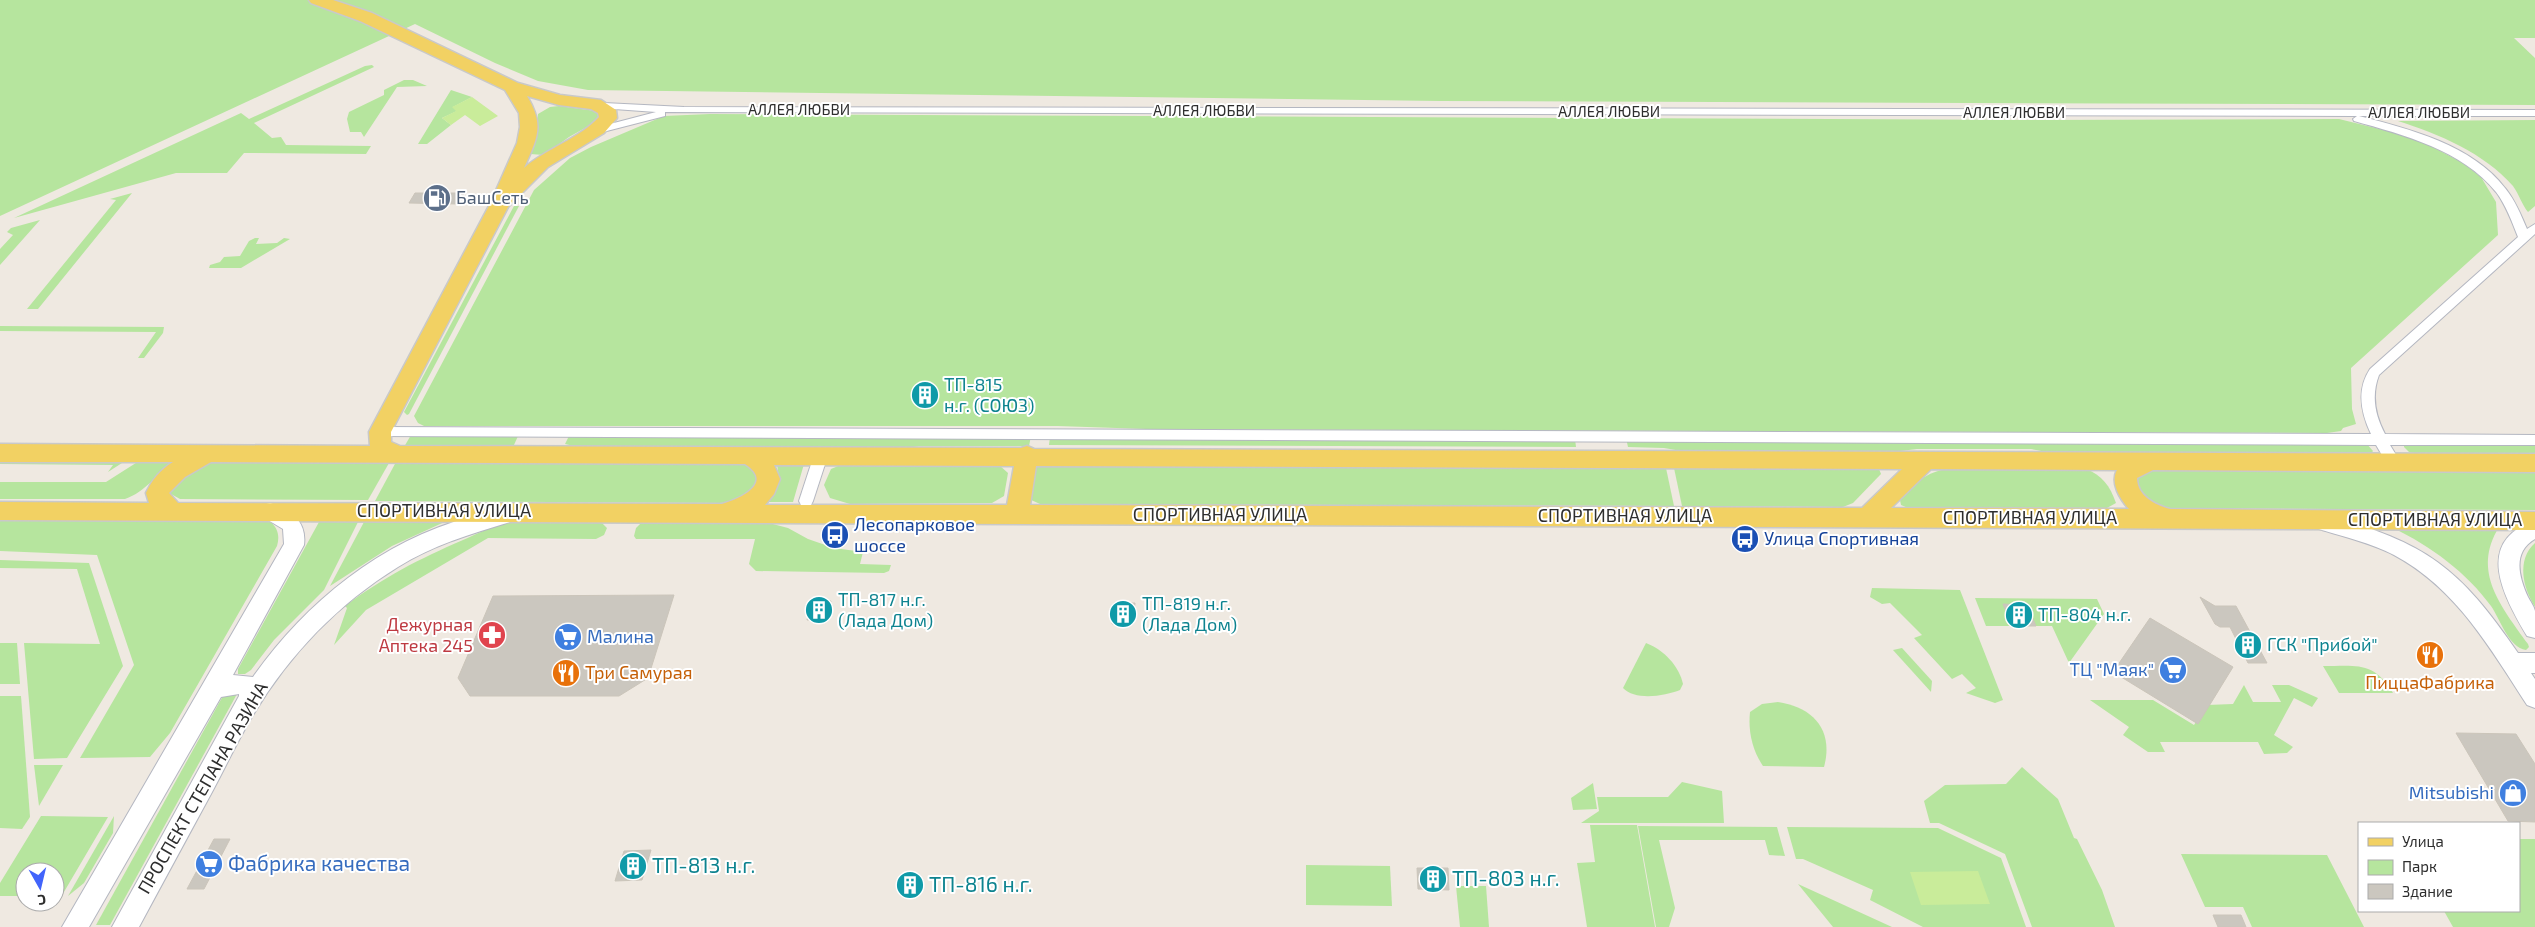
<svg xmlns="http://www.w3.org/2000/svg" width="2535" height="927" font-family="'Exo 2',sans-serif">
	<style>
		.green { fill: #b6e59e }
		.pitch { fill: #c9ec9a }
		.building { fill: #cbc7bf; stroke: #cbc5ba }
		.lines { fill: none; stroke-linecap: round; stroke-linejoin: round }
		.street-casing { stroke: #b4b7c1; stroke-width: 2 }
		.secondary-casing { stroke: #b4b7c1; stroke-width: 2 }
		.primary-casing { stroke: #c9c9c9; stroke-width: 3 }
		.street { fill: #fff; fill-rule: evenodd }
		.secondary { fill: #fff; fill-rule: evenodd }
		.primary { fill: #f2d163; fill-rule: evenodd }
		.labels { text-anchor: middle; stroke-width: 4; stroke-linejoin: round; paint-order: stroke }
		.far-street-label { font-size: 15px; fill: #2e2e2e; stroke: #fff }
		.service-label { font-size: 18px; fill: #4e5e75; stroke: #fff; text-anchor: start }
		.culture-label { font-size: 18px; fill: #0d838f; stroke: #fff; text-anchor: start }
		.street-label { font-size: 18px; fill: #2e2e2e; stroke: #fff }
		.transit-label { font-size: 18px; fill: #164399; stroke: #fff; text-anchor: start }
		.health-label { font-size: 18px; fill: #be3a42; stroke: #fff; text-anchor: end }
		.shop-label { font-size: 18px; fill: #366cbe; stroke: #fff; text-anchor: end }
		.food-label { font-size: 18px; fill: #c56008; stroke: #fff; text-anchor: start }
		.near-shop-label { font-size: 21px; fill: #366cbe; stroke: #fff; text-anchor: start }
		.near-culture-label { font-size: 21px; fill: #0d838f; stroke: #fff; text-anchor: start }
	</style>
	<rect width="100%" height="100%" fill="#efe9e1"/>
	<!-- green -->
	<g class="green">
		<polygon points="0,0 2535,0 2535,38 2514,38 2535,58 2535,105 1440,101 588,90 538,81 495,63 415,24 0,216"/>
		<polygon points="372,65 374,67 254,123 272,138 281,137 286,145 371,146 366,154 244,153 227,173 176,173 14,218 241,113 249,119 365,66"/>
		<polygon points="404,80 413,80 427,86 397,87 364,137 361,132 350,132 347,119 349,112 384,95 384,90"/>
		<polygon points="451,90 472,97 453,107 457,111 442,118 451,125 427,144 418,144"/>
		<polygon points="559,106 596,111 599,117 594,123 569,137 544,155 530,154 535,141 538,114 550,107"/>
		<polygon points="710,114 2034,120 2339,119 2400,134 2427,144 2463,163 2481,177 2496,202 2498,235 2351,368 2352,409 2356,424 2343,428 2341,431 2327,433 1146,429 1058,426 424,426 418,423 414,416 534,190 570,158 591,147 664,116"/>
		<path d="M2535,120V206L2528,212C2522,205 2519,194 2513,186C2484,153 2439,134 2398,121Z"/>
		<polygon points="132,193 38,309 27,309 116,200 110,199"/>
		<polygon points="514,206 519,206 409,414 407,415 404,412"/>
		<polygon points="40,220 0,265 0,249 13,235 7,232 11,228"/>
		<polygon points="255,238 259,238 256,244 277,243 284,238 290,239 241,268 209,268 210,265 220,262 224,257 240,256 249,241"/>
		<polygon points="0,326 164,327 163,333 144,358 138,358 156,332 0,331"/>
		<polygon points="411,435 518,436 514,445 495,448 404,447"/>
		<polygon points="569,436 1031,436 1029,446 919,446 907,448 583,448 565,444"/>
		<polygon points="1050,437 1575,439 1576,447 1049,445"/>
		<polygon points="1626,438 2366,443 2373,451 2370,455 2063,455 2031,449 1917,449 1875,454 1693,453 1664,448 1628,447"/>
		<polygon points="2535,442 2535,455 2418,454 2409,452 2404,447 2404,445"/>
		<path d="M139,461H175C157,473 146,492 125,499H0V482H106Z"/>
		<polygon points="0,462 122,463 108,472 113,465 0,464"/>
		<polygon points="213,462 389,463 368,500 180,499 171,494 169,489 191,466"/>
		<path d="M396,462L744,464C778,478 740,501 721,503L375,501Z"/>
		<polygon points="777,464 804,464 793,502 763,502 779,478"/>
		<polygon points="843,464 999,465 1008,473 1004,496 992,503 850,504 830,498 824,485 831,469"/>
		<polygon points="1043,465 1666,468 1674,506 1040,504 1029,499 1034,468"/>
		<polygon points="1674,468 1879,469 1881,474 1853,503 1843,507 1682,506"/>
		<path d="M1948,469H2086C2102,475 2110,486 2116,503L2107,508H1908L1901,505L1900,500C1912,484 1928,471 1948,469Z"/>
		<polygon points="2144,469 2535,471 2535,510 2168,508 2144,500 2133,480"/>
		<path d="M0,519L269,521C278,527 280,536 277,546L170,733L150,757L80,758L134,665L97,555L0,551Z"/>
		<polygon points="432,519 451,519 392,546 330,586 364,522 430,522"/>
		<path d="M518,521L601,522L607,528L604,535L596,539L488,538L366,610L334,645L347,608L345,606C384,577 419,559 463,540C481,532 498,523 518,521Z"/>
		<polygon points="319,522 358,522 324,590 274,640 251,670 245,674 238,674 238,669"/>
		<polygon points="642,522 765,522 788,528 808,539 834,548 863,552 860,564 891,565 889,571 884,573 756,571 749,564 755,539 636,539 634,536 636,528"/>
		<path d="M2499,527C2471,572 2502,607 2528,644L2529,647L2526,650C2509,648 2500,619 2491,606C2467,573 2431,546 2393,528Z"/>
		<path d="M2535,543V607C2523,588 2516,560 2535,543Z"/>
		<polygon points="0,560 89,563 123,666 67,758 34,759 24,643 100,644 77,569 0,568"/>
		<polygon points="1872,588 1960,590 2003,700 1995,703 1966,693 1976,688 1962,674 1952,679 1914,638 1922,635 1890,603 1882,604 1870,597"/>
		<polygon points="1975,598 2097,599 2104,614 2069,663 2052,626 1986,626"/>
		<polygon points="0,643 17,643 20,684 0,684"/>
		<path d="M1646,643C1664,650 1679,666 1683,684L1680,690C1665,696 1635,701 1623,688Z"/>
		<polygon points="1902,648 1932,681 1931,692 1893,650"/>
		<path d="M2323,666C2357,666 2374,661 2393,693H2339Z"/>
		<polygon points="2244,685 2253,702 2281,702 2272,685 2289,685 2318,698 2312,707 2294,698 2274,735 2293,747 2287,753 2264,754 2258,742 2160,742 2165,752 2148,752 2123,735 2129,727 2090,700 2153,700 2194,725 2207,705 2233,704"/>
		<polygon points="224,694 237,694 110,925 96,925"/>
		<polygon points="0,696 21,696 30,817 22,829 0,828"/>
		<path d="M1778,702C1813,707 1834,730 1824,767L1763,766C1752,750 1748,731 1750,712L1762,704Z"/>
		<polygon points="34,765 63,765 39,806"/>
		<polygon points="2022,767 2058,799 2074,838 2077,839 2102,890 2115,927 2032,927 2005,854 1939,823 1930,823 1924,801 1945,785 2006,784"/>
		<polygon points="1682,782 1722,791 1724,823 1581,823 1599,811 1597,797 1668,797"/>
		<polygon points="1593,783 1597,809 1573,810 1571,798"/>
		<polygon points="41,816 108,817 61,897 55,897 55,872 25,872 25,896 0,896 0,883"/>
		<polygon points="114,816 113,833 84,883 68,896"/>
		<polygon points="1590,825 1637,825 1655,927 1587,927 1577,863 1595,862"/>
		<polygon points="1638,826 1777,827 1785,856 1769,855 1765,840 1659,840 1675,908 1669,927 1656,927"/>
		<polygon points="1787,827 1938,828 2001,858 2026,927 1923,927 1870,900 1873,890 1803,859 1796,859"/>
		<polygon points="2519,839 2535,839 2535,927 2453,927 2444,911 2519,911"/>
		<polygon points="2181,854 2327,855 2364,927 2252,927 2243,907 2205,907"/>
		<polygon points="1306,865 1390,866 1392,906 1306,905"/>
		<polygon points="1798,884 1892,927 1833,927"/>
		<polygon points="1456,886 1486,886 1489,927 1460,927"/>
	</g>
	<!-- pitch -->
	<g class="pitch">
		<polygon points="472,97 498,116 480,126 465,115 451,125 442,118 456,111 452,107"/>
		<polygon points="1978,871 1990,904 1921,905 1910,872"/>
	</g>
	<!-- building -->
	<g class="building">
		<polygon points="415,193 464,193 458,204 409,203"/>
		<polygon points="674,595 648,678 619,696 470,696 458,678 493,596"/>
		<polygon points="2200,597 2215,606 2236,606 2267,663 2248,663 2230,627 2220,627 2215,624"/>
		<polygon points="812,601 831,601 826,620 807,620"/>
		<polygon points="1114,603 1135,603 1133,624 1112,624"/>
		<polygon points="2003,604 2027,605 2036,626 2012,626"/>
		<polygon points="2150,618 2233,667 2198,724 2113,672"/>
		<polygon points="2456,733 2516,734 2535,764 2535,822 2508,821"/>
		<polygon points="214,839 230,839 204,889 187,889"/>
		<polygon points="651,850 642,880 615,881 624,851"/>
		<polygon points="1417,868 1448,868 1449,890 1418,889"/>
		<polygon points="910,873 921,877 910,897 898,892"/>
		<polygon points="2213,915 2241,915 2246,927 2218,927"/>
	</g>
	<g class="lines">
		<defs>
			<g id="street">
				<path d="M604,103L684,107L2535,110V116H2359C2410,129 2472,145 2505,188C2515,200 2521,215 2527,229L2535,224V234L2379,375C2371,396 2375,415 2385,434L2535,435V445H2390L2401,463L2399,467H2389L2376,445L375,436L373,432L375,428L380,427L2371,434C2361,413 2356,390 2370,369L2518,237C2512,222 2506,205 2496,192C2462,150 2404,135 2354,121L2353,119L2357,116L665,112V116L595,134L591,133V129L656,112L600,108V104Z"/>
				<polygon points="821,450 828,455 813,501 811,505 801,505 799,501 814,455"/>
			</g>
			<g id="secondary">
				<path d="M270,503C291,510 307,521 304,545L233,675L253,677C305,603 381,541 470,517C483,513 498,506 510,510L513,516L510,522C471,534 433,545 398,567C338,604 288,656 252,717C237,742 225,768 211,794C187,838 163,882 139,927H112L239,696V694L221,697L89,927H62L284,544L283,529L263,517L260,511L263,505Z"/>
				<path d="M2326,515C2427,543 2459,567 2518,653H2535V673H2531L2535,679V708L2527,705C2490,648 2456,588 2394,555C2371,543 2344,537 2319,529L2316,523L2319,517Z"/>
				<path d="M2535,521V539C2512,552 2519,577 2528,597C2530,601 2534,606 2535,611C2535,620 2535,630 2535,638L2527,636C2504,597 2473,541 2535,521Z"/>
			</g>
			<path id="primary" d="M309,0H333L372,13L518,83L560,95L601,100L616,110L617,118L604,133L548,167L508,207L391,432V442L400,446L1021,448L1027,446L1034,449L2535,454V472L2153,470L2137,478C2137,496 2155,505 2170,509L2535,512V530L0,520V502L149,503L146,493C152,480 160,470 173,462H0V444L370,446L369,432L490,204L517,143L520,127L519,113L505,90L360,21L311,3ZM527,96L559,105L591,109L598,113L599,117C579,139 547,148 524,168C537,138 545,126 527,96ZM211,462L745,464C775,483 740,499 722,504L178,503L169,493L185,477ZM774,465L1014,466L1007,505H765L774,494L780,479ZM1036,466L1902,469L1862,508L1030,505ZM1931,469L2117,470C2110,483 2120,499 2129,509L1891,508Z"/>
		</defs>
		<!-- street casing -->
		<use href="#street" class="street-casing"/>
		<!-- secondary casing -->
		<use href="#secondary" class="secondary-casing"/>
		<!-- primary casing -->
		<use href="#primary" class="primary-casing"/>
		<!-- street -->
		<use href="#street" class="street"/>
		<!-- secondary -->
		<use href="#secondary" class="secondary"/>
		<!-- primary -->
		<use href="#primary" class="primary"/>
	</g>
	<!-- icons -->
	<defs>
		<symbol id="fuel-disc" viewBox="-11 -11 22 22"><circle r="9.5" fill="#5c6f8a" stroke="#fff"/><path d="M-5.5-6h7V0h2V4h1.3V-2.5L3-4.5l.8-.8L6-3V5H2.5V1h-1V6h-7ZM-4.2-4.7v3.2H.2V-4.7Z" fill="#fff"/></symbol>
		<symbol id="building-disc" viewBox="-11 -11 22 22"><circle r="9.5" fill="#0f9aa8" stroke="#fff"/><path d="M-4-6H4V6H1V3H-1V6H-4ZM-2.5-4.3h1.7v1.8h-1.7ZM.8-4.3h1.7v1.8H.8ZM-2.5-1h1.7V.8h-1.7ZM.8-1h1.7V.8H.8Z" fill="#fff"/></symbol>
		<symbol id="bus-disc" viewBox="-11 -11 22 22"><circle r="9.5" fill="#1a4fb4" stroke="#fff"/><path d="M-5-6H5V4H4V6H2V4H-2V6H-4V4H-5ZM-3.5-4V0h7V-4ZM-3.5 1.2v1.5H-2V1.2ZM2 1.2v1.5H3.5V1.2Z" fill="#fff"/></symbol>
		<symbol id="pharmacy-disc" viewBox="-11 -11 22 22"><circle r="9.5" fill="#e0444e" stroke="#fff"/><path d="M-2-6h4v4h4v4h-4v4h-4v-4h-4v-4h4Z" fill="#fff"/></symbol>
		<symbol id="supermarket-disc" viewBox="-11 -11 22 22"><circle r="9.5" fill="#3f7fe0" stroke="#fff"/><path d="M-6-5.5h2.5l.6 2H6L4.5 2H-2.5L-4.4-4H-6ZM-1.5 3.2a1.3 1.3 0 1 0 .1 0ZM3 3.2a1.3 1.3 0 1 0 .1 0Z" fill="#fff"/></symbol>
		<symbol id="restaurant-disc" viewBox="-11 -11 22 22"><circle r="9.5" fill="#e8710a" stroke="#fff"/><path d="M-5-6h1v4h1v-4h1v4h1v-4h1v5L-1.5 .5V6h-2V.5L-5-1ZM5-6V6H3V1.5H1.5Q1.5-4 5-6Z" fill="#fff"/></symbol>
		<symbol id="shop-disc" viewBox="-11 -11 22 22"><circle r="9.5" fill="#3f7fe0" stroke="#fff"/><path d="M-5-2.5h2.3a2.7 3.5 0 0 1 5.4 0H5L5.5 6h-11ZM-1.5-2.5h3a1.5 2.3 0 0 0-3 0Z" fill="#fff"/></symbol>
	</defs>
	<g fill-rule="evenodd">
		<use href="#fuel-disc" x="421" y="182" width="32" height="32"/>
		<use href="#building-disc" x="909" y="379" width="32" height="32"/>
		<use href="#bus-disc" x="819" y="519" width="32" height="32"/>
		<use href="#bus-disc" x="1729" y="523" width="32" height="32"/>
		<use href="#building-disc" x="803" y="594" width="32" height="32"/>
		<use href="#building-disc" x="1107" y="598" width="32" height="32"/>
		<use href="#building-disc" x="2003" y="599" width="32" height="32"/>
		<use href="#pharmacy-disc" x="476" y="619" width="32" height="32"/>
		<use href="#supermarket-disc" x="552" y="621" width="32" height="32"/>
		<use href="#building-disc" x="2232" y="629" width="32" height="32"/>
		<use href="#restaurant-disc" x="2414" y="639" width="32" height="32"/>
		<use href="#supermarket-disc" x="2157" y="654" width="32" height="32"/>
		<use href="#restaurant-disc" x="550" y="657" width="32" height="32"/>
		<use href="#shop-disc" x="2497" y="777" width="32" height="32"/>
		<use href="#supermarket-disc" x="193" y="848" width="32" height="32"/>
		<use href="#building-disc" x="617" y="850" width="32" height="32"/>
		<use href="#building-disc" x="1417" y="863" width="32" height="32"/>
		<use href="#building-disc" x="894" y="869" width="32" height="32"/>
	</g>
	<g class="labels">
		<!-- far-street labels -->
		<g class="far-street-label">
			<text x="799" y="115">АЛЛЕЯ ЛЮБВИ</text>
			<text x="1204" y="116">АЛЛЕЯ ЛЮБВИ</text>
			<text x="1609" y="117">АЛЛЕЯ ЛЮБВИ</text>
			<text x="2014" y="118">АЛЛЕЯ ЛЮБВИ</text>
			<text x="2419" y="118">АЛЛЕЯ ЛЮБВИ</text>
		</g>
		<!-- service labels -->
		<g class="service-label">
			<text x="456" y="204">БашСеть</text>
		</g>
		<!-- culture labels -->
		<g class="culture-label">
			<text x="944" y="391">ТП-815<tspan x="944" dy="21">н.г. (СОЮЗ)</tspan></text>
			<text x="838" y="606">ТП-817 н.г.<tspan x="838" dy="21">(Лада Дом)</tspan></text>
			<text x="1142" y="610">ТП-819 н.г.<tspan x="1142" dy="21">(Лада Дом)</tspan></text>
			<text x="2038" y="621">ТП-804 н.г.</text>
			<text x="2267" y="651">ГСК "Прибой"</text>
		</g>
		<!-- street labels -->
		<g class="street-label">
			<text x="444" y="517">СПОРТИВНАЯ УЛИЦА</text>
			<text x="1220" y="521">СПОРТИВНАЯ УЛИЦА</text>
			<text x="1625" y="522">СПОРТИВНАЯ УЛИЦА</text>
			<text x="2030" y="524">СПОРТИВНАЯ УЛИЦА</text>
			<text x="2435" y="526">СПОРТИВНАЯ УЛИЦА</text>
			<text transform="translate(203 788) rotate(-60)" y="6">ПРОСПЕКТ СТЕПАНА РАЗИНА</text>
		</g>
		<!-- transit labels -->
		<g class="transit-label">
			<text x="854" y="531">Лесопарковое<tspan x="854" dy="21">шоссе</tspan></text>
			<text x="1764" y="545">Улица Спортивная</text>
		</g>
		<!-- health labels -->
		<g class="health-label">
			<text x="473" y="631">Дежурная<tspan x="473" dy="21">Аптека 245</tspan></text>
		</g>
		<!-- shop labels -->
		<g class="shop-label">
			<text x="587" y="643" text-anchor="start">Малина</text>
			<text x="2154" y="676">ТЦ "Маяк"</text>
			<text x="2494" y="799">Mitsubishi</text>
		</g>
		<!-- food labels -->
		<g class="food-label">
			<text x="585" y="679">Три Самурая</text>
			<text x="2430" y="689" text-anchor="middle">ПиццаФабрика</text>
		</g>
		<!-- near-shop labels -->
		<g class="near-shop-label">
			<text x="228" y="871">Фабрика качества</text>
		</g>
		<!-- near-culture labels -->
		<g class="near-culture-label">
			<text x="652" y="873">ТП-813 н.г.</text>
			<text x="1452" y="886">ТП-803 н.г.</text>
			<text x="929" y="892">ТП-816 н.г.</text>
		</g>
	</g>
	<!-- legend -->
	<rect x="2358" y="822" width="162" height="90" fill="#ffffff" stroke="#ababab"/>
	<rect x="2368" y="838" width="25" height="8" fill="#f2d163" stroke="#ababab"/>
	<text x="2402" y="847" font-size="15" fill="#2e2e2e">Улица</text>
	<rect x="2368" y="860" width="25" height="15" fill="#b6e59e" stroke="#ababab"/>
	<text x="2402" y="872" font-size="15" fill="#2e2e2e">Парк</text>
	<rect x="2368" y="884" width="25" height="15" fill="#cbc7bf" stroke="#ababab"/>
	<text x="2402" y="897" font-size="15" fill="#2e2e2e">Здание</text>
	<!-- north arrow -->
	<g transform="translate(40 887) rotate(172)"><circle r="24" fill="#ffffff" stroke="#ababab"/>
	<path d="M0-4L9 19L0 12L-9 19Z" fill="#4264fb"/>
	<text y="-8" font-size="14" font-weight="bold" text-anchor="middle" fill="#2e2e2e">С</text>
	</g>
</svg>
